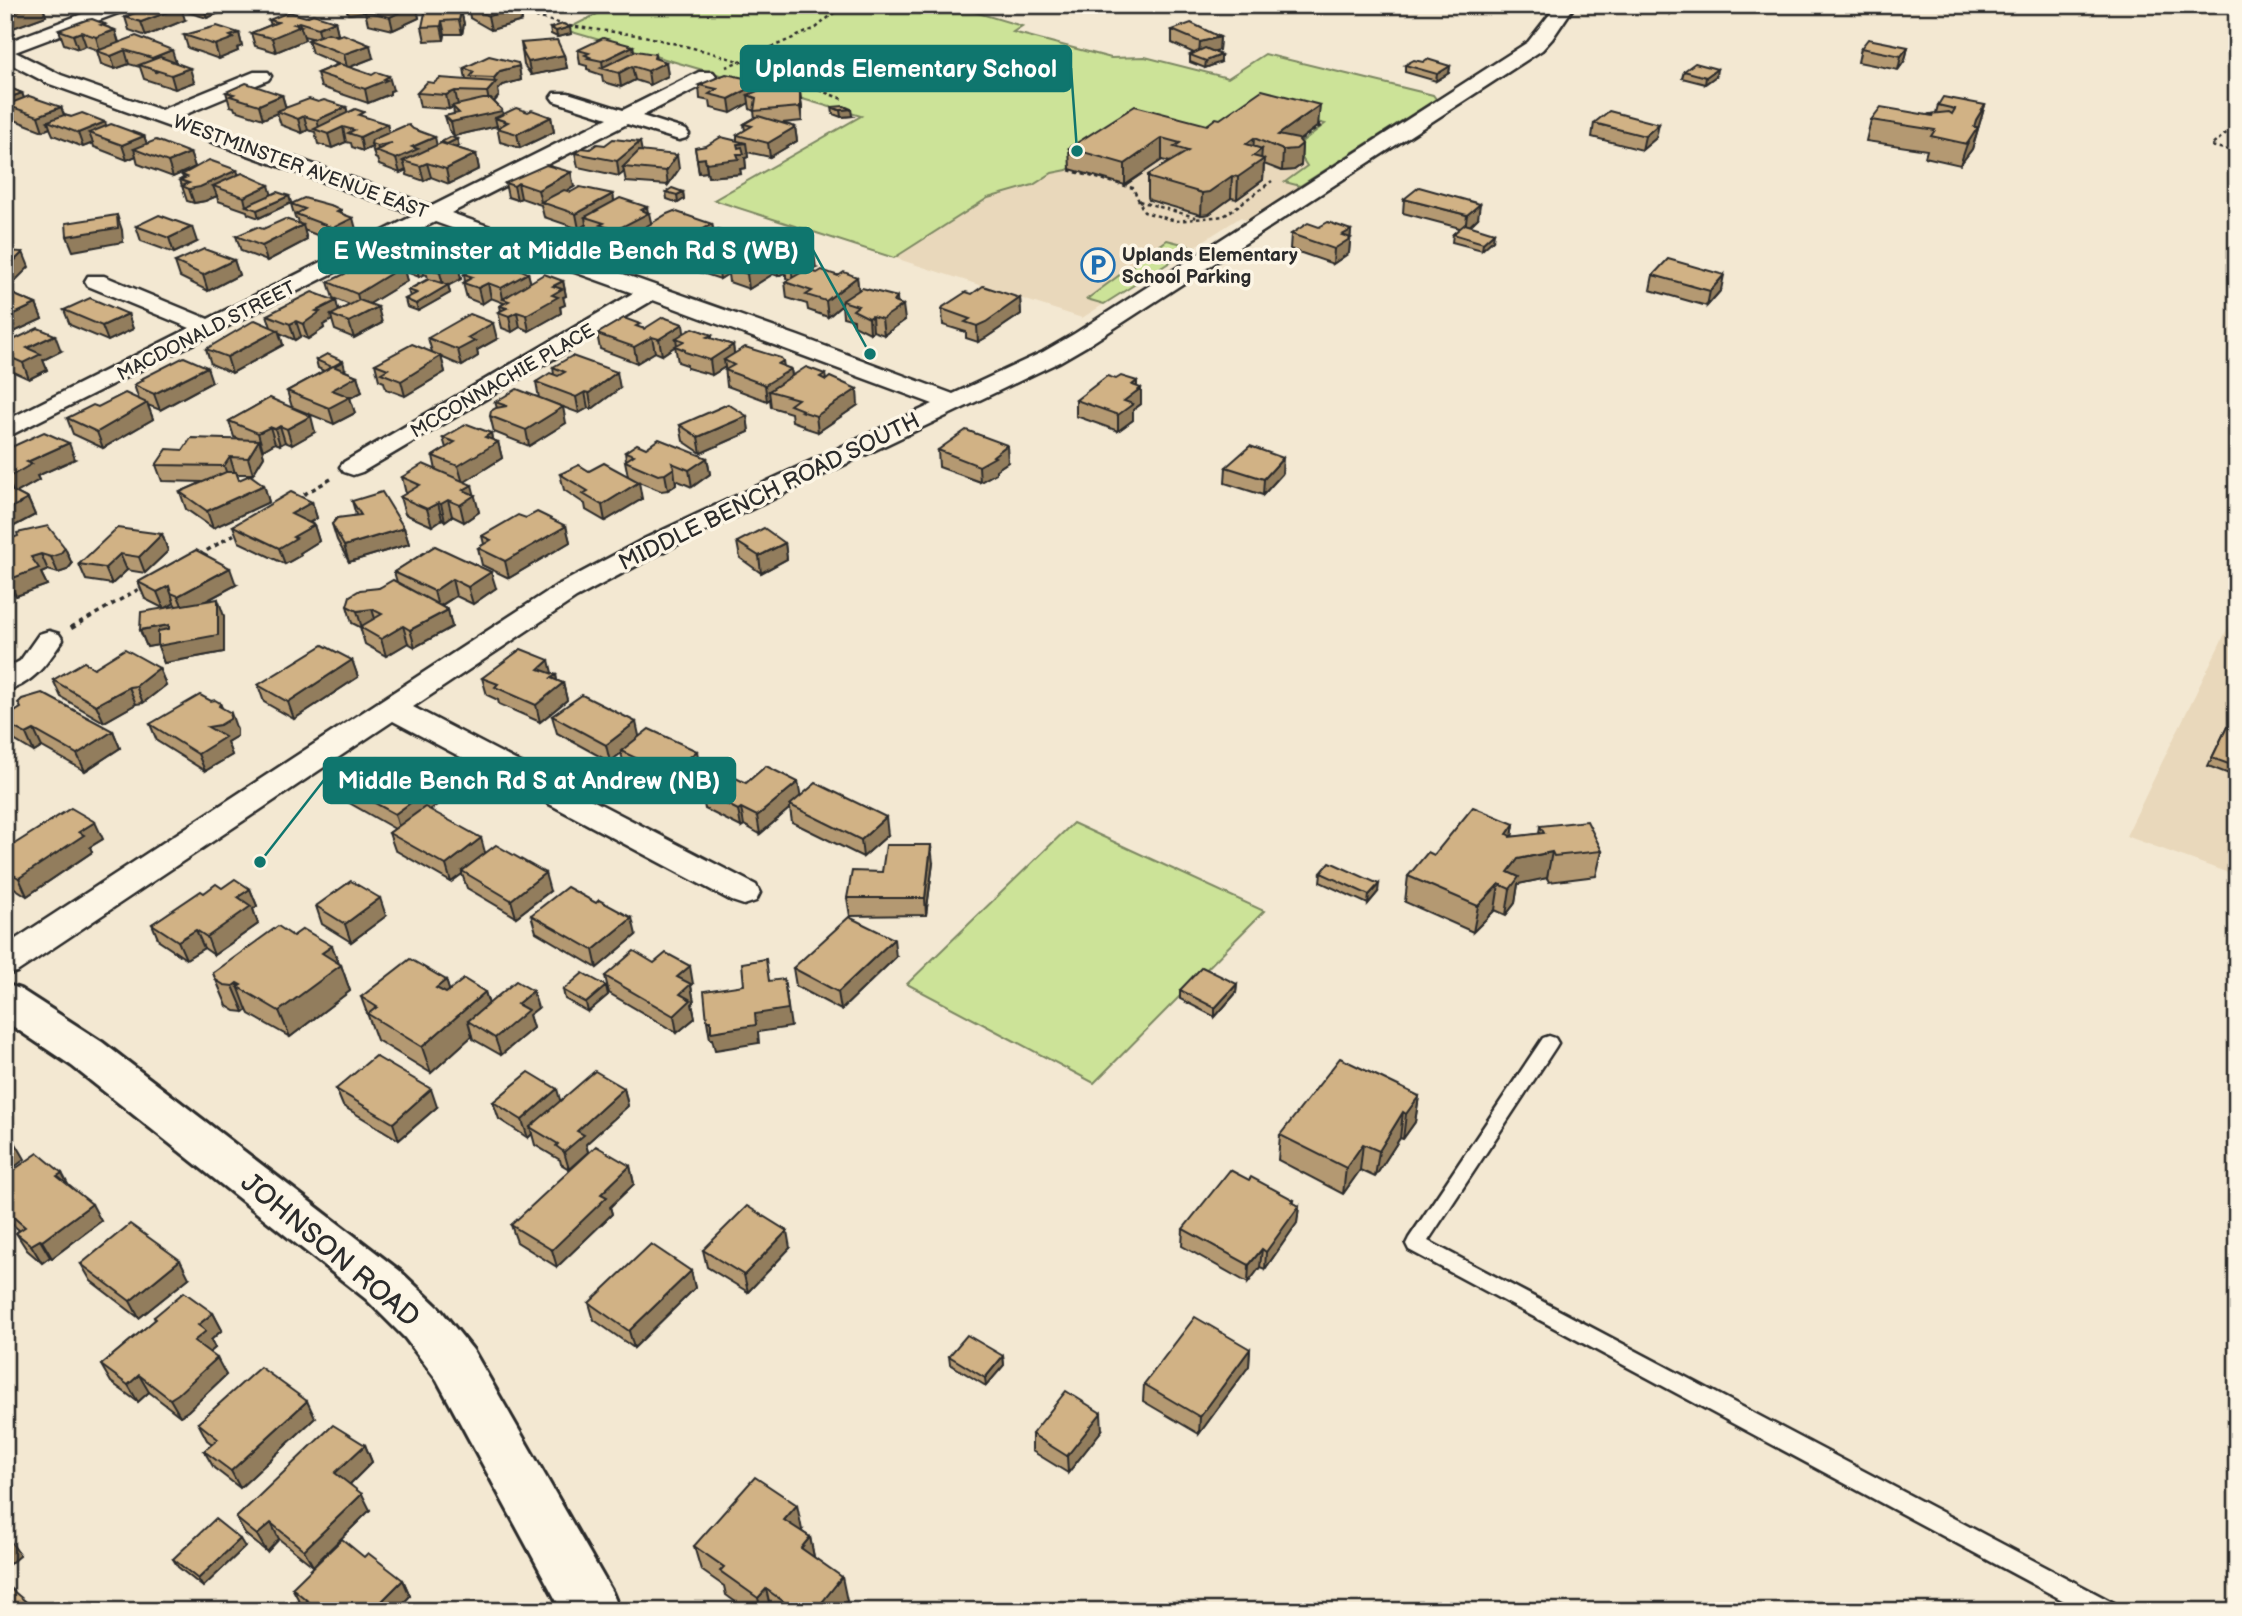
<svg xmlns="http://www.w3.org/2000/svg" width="2242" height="1616" font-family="'Balsamiq Sans',sans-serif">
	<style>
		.built { fill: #e9d8bb }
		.green { fill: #cce398; stroke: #7c8762; stroke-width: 2 }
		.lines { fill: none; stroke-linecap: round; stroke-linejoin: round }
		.lane-casing { stroke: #2b2b2b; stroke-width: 5 }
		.street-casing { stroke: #2b2b2b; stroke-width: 5 }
		.secondary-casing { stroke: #2b2b2b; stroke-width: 6 }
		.path-far2 { stroke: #2b2b2b; stroke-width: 2.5; stroke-dasharray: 3.5 3.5; stroke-linecap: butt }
		.path-far1 { stroke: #2b2b2b; stroke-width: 3.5; stroke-dasharray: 4.5 4.5; stroke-linecap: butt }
		.path { stroke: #2b2b2b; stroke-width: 4.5; stroke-dasharray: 5 5; stroke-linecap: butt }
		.lane { fill: #fcf5e5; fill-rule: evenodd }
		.street { fill: #fcf5e5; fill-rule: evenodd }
		.secondary { fill: #fcf5e5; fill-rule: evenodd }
		.wall { fill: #b49972; stroke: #2b2b2b; stroke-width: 2; fill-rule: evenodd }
		.shaded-wall { fill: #927d5d; stroke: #2b2b2b; stroke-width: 2 }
		.building { fill: #d1b285; stroke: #2b2b2b; stroke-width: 2 }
		.labels { text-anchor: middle; stroke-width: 7; stroke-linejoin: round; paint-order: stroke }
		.far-street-label { font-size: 19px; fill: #2b2b2b; stroke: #fcf5e5 }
		.far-poi-label { font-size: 19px; font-weight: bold; fill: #2b2b2b; stroke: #fcf5e5; text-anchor: start }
		.street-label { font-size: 23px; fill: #2b2b2b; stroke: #fcf5e5 }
		.near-street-label { font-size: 28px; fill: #2b2b2b; stroke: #fcf5e5 }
		.leader { fill: none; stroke: #0f766e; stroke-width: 2.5 }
		.callout-dot { fill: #0f766e; stroke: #fcf5e5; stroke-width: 2.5 }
		.callout { fill: #0f766e; stroke: #0f766e; stroke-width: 2.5 }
		.callout-label { font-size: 24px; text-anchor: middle; font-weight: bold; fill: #fff }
	</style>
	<rect width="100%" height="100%" fill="#f3e8d2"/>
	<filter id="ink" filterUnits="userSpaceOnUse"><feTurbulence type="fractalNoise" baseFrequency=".0143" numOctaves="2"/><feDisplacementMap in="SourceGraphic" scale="14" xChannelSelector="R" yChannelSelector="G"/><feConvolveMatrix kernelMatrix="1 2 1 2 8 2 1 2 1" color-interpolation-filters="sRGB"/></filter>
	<g filter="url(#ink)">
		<!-- built -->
		<g class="built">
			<polygon points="1011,32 1111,58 1145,57 1228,78 1265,54 1433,95 1436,99 1248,222 1241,217 1082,318 714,200"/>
			<polygon points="2237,609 2237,876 2126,836"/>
		</g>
		<!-- green -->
		<g class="green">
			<polygon points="615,5 951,5 1022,26 1013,32 1111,58 1145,57 1228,78 1265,54 1433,95 1436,99 1300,186 1285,182 1307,166 1295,147 1325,124 1262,108 1197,136 1137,124 1067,170 1052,173 1033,185 988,198 894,258 714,200 861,116 565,30"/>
			<polygon points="1167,240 1194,247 1104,304 1087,299"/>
			<polygon points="1073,823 1264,911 1094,1083 907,984"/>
		</g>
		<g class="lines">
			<defs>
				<polygon id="lane" points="1549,1036 1555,1038 1558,1043 1555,1048 1428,1241 2114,1603 2117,1611 2083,1611 1409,1250 1406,1244 1409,1238 1543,1038"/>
				<g id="street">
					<polygon points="106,5 132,5 129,9 15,52 61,75 161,110 254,72 268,72 271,76 268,80 179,117 432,206 608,118 554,101 551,97 554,93 568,93 623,110 699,72 713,72 716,76 713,80 642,116 686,130 689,134 686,138 679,140 627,124 451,213 798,336 953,394 1043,352 1074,334 1528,42 1557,5 1575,5 1552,39 1542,50 1090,344 1059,362 666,550 576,598 413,707 756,885 760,893 756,901 744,905 732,901 393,721 17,972 5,975 5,946 556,586 646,538 933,404 653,300 362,472 353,475 344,472 340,467 344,462 633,293 435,222 5,438 5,421 190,328 88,286 85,281 88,276 104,276 208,319 415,215 47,83 5,61 5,43"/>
					<path d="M49,631L59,634L63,640C47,663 34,684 5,691V669L20,661L39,634Z"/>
				</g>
				<polygon id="secondary" points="5,984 20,989 102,1042 400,1271 439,1308 473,1350 612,1592 620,1611 562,1611 437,1380 405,1338 366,1299 72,1066 5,1021"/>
			</defs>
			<!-- lane casing -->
			<use href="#lane" class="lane-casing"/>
			<!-- street casing -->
			<use href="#street" class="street-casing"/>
			<!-- secondary casing -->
			<use href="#secondary" class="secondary-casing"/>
			<!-- path-far2 -->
			<g class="path-far2">
				<polyline points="515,11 569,26 644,36 705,51 759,67 845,100"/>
				<polyline points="726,67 816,28 835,12 852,5"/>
				<polyline points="2237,124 2211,146 2237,152"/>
				<polyline points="1295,144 1322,125 1314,123"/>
				<polyline points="1073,167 1068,170 1133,188 1144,212 1176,221 1224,216 1272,181"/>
				<polyline points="1139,201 1198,218"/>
			</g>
			<!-- path-far1 -->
			<g class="path-far1">
				<polyline points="296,499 331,479"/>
				<polyline points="199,555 240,531"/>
				<polyline points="80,623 146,585"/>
			</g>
			<!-- path -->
			<polyline class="path" points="71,628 83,621"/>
			<!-- lane -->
			<use href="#lane" class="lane"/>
			<!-- street -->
			<use href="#street" class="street"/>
			<!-- secondary -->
			<use href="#secondary" class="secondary"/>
		</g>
		<!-- wall -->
		<g class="wall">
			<polygon points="5,5 42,5 46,16 13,28 5,25"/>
			<polygon points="185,5 229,5 221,9 222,12 207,18 187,12"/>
			<polygon points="346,5 416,5 419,18 393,30 368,24 365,12 348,14"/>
			<polygon points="468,5 520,8 522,21 491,30 470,18"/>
			<polygon points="536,5 587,5 580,11 537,9"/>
			<polygon points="1635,5 1676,5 1675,8 1671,13"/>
			<polygon points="135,8 185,20 146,36 129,30 125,17 136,13"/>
			<polygon points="461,11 464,24 462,34 445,34 444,40 425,41 422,27"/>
			<polygon points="306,17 335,21 338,34 335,35 373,58 350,67 393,90 390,91 390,94 368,103 321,87 317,73 338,64 312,53 308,40 312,38 304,36 305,40 276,52 255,46 251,33 271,25 269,20"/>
			<polygon points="107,27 115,30 119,42 176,63 194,82 175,89 144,79 140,67 129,64 115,69 101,64 97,51 98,50 86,46 78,49 64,44 59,30"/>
			<polygon points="550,28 571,34 557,37 551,34"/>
			<polygon points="1172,30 1220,37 1219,50 1214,52 1221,62 1205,68 1190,62 1190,55 1194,53 1172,43"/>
			<polygon points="239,33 242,46 237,48 238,51 219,59 188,48 184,35"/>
			<polygon points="521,43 564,55 567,68 531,75 524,65"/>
			<polygon points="633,46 634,52 666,62 668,76 650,85 635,80 621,87 603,82 602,75 590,71 590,70 587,69 587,66 580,64 578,50"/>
			<polygon points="1908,47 1905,60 1898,70 1858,62 1861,48"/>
			<polygon points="1423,62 1450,66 1449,73 1436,81 1405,72 1405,65"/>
			<polygon points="518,63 521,80 503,85 498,90 499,96 494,102 502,110 503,115 528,112 551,117 554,132 520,148 500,142 497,126 454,136 449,130 445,116 454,114 453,107 449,109 420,107 417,93 434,83 466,80 464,68"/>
			<polygon points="1684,71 1716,76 1705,84 1682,78"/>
			<polygon points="762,82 763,89 800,92 802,121 782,123 795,127 797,141 770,157 747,152 748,157 745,158 746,168 740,169 741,174 708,177 707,172 699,173 695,148 737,141 737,135 745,131 744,124 755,118 754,111 750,109 749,103 731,113 711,108 710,101 700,99 699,85"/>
			<polygon points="5,86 22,93 24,98 61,107 64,115 144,136 147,144 190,153 195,167 173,177 138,164 136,156 127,160 94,147 93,143 83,147 53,135 50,128 43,131 12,119 10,113 5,115"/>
			<polygon points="226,92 282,95 286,108 318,102 346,107 348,113 387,124 389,133 413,129 437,145 459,146 456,148 476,154 479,169 449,184 431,177 424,181 407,175 406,170 400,173 379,165 377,159 375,158 372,147 363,151 352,147 351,143 346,142 332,148 318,144 315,132 308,130 302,133 281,125 277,113 263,119 235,110 234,107 230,106"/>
			<polygon points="1938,105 1985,105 1972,149 1960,165 1925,157 1927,150 1866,141 1871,120 1930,115 1930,114 1936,113"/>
			<polygon points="832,107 852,116 841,117 833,114"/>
			<polygon points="1220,119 1318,126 1299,140 1302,144 1301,165 1294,170 1282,171 1264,164 1263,180 1237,199 1231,198 1209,214 1201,215 1149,200 1148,197 1148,175 1170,162 1162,160 1125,185 1070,169 1069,148 1207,125"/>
			<polygon points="1594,123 1656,138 1642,150 1592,137"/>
			<polygon points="590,149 642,151 679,169 668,185 626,182 624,172 619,176 578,167 575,153"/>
			<polygon points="239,174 271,194 289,196 291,203 259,218 248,214 247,211 218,201 217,196 205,201 194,203 187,201 180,180 183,178 182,175"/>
			<polygon points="505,183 574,187 567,191 571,192 613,194 614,201 648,212 651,223 712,224 713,229 756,240 757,249 816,268 809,270 817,273 857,277 858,290 897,297 897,303 905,320 884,335 873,331 870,333 854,325 854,320 843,317 842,305 828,317 808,310 807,304 787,298 785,282 789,279 786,278 786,274 784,273 778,276 773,274 749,289 729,282 728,274 720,279 699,272 697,258 694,257 693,251 677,260 663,255 658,258 634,250 632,238 618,245 602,240 602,236 588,232 586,224 579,229 544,217 541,205 521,198 517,200 508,197"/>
			<polygon points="666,192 683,192 684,199 678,203 667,199"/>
			<polygon points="1404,199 1478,218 1470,226 1493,240 1482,250 1452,242 1453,234 1460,228 1403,213"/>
			<polygon points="291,204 342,214 357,233 337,243 304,230 307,240 267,261 241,251 236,236 263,229 299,224 298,219 295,218"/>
			<polygon points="136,226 197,242 174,253 141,241"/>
			<polygon points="1319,227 1351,230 1349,253 1333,264 1290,249 1291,234"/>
			<polygon points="390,252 475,256 458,265 461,279 448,285 450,293 418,311 407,307 405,299 410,297 408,290 428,279 427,275 424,274 419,277 404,271 407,281 369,304 382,323 354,338 335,330 332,320 323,325 324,328 308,339 301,336 295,340 280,333 283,345 232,373 211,364 206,349 271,327 267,315 336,301 338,311 350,305 333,298 328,282 393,262"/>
			<polygon points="234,260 239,275 208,291 180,277 175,262"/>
			<polygon points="528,273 530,282 563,281 566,296 563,297 565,305 560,307 561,313 529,331 520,327 512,332 502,328 498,312 501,311 500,306 504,303 491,298 482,304 467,298 463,283 465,282 464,274"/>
			<polygon points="1653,275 1721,290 1707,306 1650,290"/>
			<polygon points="5,291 36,304 42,319 14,332 5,328"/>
			<polygon points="972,294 1020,298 1021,314 987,337 978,342 966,338 966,332 943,325 942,309"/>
			<polygon points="64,310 128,314 133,329 108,341 70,325"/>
			<polygon points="641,328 684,333 712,335 712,339 733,345 734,354 791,369 792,376 825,374 826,380 858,405 818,432 803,427 803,425 792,421 791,413 771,407 770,399 767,401 727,386 725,367 712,375 687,368 687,365 678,362 675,346 677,345 662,355 655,352 637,363 600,349 597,334"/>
			<polygon points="428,338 497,339 477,350 478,356 462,366 441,357 445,372 405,396 386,389 384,382 379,380 375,364 432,352"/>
			<polygon points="5,344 61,351 43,360 47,370 29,379 5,368"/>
			<polygon points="316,360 345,369 343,370 357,376 362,392 350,398 355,413 334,424 292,407 287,391 324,371 318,368"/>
			<polygon points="553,367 620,388 592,409 588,408 579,413 544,400 566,423 529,446 494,432 490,416 497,408 495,402 539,398 536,382 554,375"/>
			<polygon points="141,379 212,382 160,410 148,405 153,419 103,448 73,434 67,418 98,407 139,400 134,385 142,381"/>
			<polygon points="1137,387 1141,404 1133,410 1133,420 1118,431 1076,416 1076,400"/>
			<polygon points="270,398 315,432 292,445 285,442 280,445 275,443 263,450 262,449 264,456 253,474 237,474 239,480 264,485 269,502 213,528 186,509 180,492 203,482 162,481 156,465 183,450 242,440 234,437 229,421"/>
			<polygon points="747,416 749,432 701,453 683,441 680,425"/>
			<polygon points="491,433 492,440 498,442 502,458 464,482 474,495 479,512 464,522 452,516 445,521 442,519 432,526 405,514 400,497 406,494 402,477 436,470 433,456 446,448 443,438"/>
			<polygon points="646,448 707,458 710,474 692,487 676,480 676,485 668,490 661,491 634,480 642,499 605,521 586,510 585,504 564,490 560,474 589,471 628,476 625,461 626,460 625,452"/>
			<polygon points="5,450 75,459 37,476 39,480 16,493 28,499 35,515 5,531"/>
			<polygon points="938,450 1008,462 996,470 996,473 980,482 939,467"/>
			<polygon points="1226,467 1282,474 1263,495 1225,483"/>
			<polygon points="352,501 404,528 409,544 349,562 337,540 332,524 356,515"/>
			<polygon points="312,502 317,518 310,523 314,525 319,541 300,553 301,555 285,564 239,542 233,526"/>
			<polygon points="526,518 566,526 570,542 509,578 482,565 478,548 484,544 482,536"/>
			<polygon points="162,534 168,551 145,573 127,570 112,584 86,580 79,564"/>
			<polygon points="5,541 65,548 72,564 67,570 58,573 48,570 41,573 47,585 16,596 5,582"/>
			<polygon points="737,542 785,543 787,559 761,573 740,558"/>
			<polygon points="435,546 496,588 473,604 456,596 441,606 448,610 452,627 415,647 408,643 386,656 365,644 360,627 352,623 347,606 379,588 397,582 394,572"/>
			<path d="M138,582L236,585L206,601L224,616V652L164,663L158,645L147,647L140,630L163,608L145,599ZM174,603L176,606L166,608Z"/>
			<polygon points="352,660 358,677 294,719 264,702 258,685"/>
			<polygon points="94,668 159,668 166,685 143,703 136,704 104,722 61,697 53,680"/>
			<polygon points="553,674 556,675 557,681 563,683 567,700 540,722 499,704 498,700 487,695 482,678"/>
			<polygon points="211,701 220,703 222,708 237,730 237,736 227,742 232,755 205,771 157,741 150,724"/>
			<polygon points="21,708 113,731 120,748 85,771 42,747 34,752 9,737 5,729 5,718"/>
			<polygon points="552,716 639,737 700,768 672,791 625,768 621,753 610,762 557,733"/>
			<polygon points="2227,727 2237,730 2237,777 2208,766"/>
			<polygon points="798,782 800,796 888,835 863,857 792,822 790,808 760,834 744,825 741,827 705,809 701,789 746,783"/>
			<polygon points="340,784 438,804 430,810 486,853 550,891 516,917 467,888 462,874 451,882 395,850 389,833 395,829 346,801"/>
			<polygon points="1514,824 1512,837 1539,834 1540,826 1602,851 1596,876 1549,882 1547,878 1518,884 1515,903 1506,915 1495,910 1473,932 1405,902 1408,876 1434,855"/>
			<polygon points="103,839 90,847 92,852 27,896 5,882 5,850"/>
			<polygon points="933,863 926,915 850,916 847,898 882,872"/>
			<polygon points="1321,873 1378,892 1368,904 1320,882"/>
			<polygon points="222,888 250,889 257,906 253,909 258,924 214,955 204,948 186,959 159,941 152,924 204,893"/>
			<polygon points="316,906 386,916 351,942 322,924"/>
			<polygon points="531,915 636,935 597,968 536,932"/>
			<polygon points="293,936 332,946 339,964 341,965 350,991 290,1037 249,1014 247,1010 244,1012 235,1011 227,1006 213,973"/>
			<polygon points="896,957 841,1010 796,986 793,968"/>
			<polygon points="654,963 693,984 691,986 694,1002 692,1004 695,1018 677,1033 609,993 605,976"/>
			<polygon points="446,980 449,990 485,992 489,1004 538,1008 529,1015 533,1028 501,1055 473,1039 472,1036 431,1073 377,1040 361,997"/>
			<polygon points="1237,984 1236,993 1215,1017 1180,999 1180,990"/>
			<polygon points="606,986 608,995 588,1012 565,999 563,990"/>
			<polygon points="624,1088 628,1106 586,1144 588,1152 569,1169 561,1164 560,1160 535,1145 532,1134 528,1138 499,1119 493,1102 561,1101"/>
			<polygon points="336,1089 437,1107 399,1140 343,1106"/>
			<polygon points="1419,1096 1415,1122 1403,1139 1400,1138 1375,1177 1360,1170 1343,1194 1278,1160 1280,1135"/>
			<polygon points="630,1166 634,1184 610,1207 612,1214 557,1267 517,1242 511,1225"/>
			<polygon points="5,1176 68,1185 101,1221 52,1258 50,1257 42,1263 27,1250 16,1233 19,1230 5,1218"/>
			<polygon points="1249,1180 1294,1200 1293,1203 1299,1206 1297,1223 1265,1269 1260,1267 1248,1283 1182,1246 1183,1229"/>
			<polygon points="790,1248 748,1292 707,1267 703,1250"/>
			<polygon points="81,1264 189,1278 139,1318 91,1281"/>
			<polygon points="691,1271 695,1288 634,1348 594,1320 589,1303"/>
			<polygon points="213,1313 222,1330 211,1340 215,1348 209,1353 226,1375 188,1411 180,1416 149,1392 138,1402 111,1382 101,1365 155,1320 154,1317"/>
			<polygon points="1250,1349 1249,1366 1199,1434 1143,1401 1144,1384"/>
			<polygon points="949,1356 1003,1356 1004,1365 986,1386 950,1364"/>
			<polygon points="315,1418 240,1488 214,1468 204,1451 212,1444 207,1440 198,1423"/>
			<polygon points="1102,1430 1068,1473 1032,1451 1032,1434"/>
			<polygon points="365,1445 372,1462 350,1484 370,1510 313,1566 279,1539 267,1552 245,1534 236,1518"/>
			<polygon points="802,1530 801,1531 810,1537 814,1557 847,1601 839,1611 748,1611 726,1595 724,1586 701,1570 694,1546"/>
			<polygon points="245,1547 203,1587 178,1567 173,1559"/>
			<polygon points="403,1580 410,1596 396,1611 309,1611 301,1604 292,1588"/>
		</g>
		<!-- shaded-wall -->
		<g class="shaded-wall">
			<polygon points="34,5 42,5 46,16 13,28 9,14"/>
			<polygon points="203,5 229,5 221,9 222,12 207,18"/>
			<polygon points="346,5 382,5 383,10 348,14"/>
			<polygon points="414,5 416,5 419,18 393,30 390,17"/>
			<polygon points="579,5 587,5 580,11"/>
			<polygon points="1672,5 1676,5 1675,8 1671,13"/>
			<polygon points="181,7 185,20 146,36 141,22"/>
			<polygon points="520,8 522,21 491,30 488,16"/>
			<polygon points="461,11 464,24 462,34 459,20"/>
			<polygon points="335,21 338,34 321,41 318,28"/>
			<polygon points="442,21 445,34 444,40 441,26"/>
			<polygon points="299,22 305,40 276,52 272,38 294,24"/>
			<polygon points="105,24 108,33 115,30 119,44 100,51 96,37 101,25"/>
			<polygon points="570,27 571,34 557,37 556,31"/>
			<polygon points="81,32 86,46 78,49 73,35"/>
			<polygon points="239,33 242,46 237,48 238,51 219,59 215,45 230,36"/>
			<polygon points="1220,37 1219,50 1199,55 1200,42"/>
			<polygon points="370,45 373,58 347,68 344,54"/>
			<polygon points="633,46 635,59 603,68 602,61"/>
			<polygon points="1908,47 1905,60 1898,70 1901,56"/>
			<polygon points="125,50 129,64 115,69 111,56"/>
			<polygon points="172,50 176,63 156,72 152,58"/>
			<polygon points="655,54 657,66 666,62 668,76 650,85 648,71"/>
			<polygon points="564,55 567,68 531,75 528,62"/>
			<polygon points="1221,55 1221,62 1205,68 1206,61"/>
			<polygon points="519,66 521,80 503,85 498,90 499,96 490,106 487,92 495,83 494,78 500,71"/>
			<polygon points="632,66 635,80 621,87 619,73"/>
			<polygon points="1450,66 1449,73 1436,81 1437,74"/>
			<polygon points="190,68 194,82 175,89 171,75"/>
			<polygon points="1717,69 1716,76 1705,84 1706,77"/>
			<polygon points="389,76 393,90 390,91 390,94 368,103 365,89"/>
			<polygon points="762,82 763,96 756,98 748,95 749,103 731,113 729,99"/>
			<polygon points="455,91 458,105 449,109 446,95"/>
			<polygon points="800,92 802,106 802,121 800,107"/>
			<polygon points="22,93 27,107 6,105 10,113 5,115 5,99"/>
			<polygon points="282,95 286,109 277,111 277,113 263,119 259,105"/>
			<polygon points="1320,105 1318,126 1286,150 1302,144 1301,165 1294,170 1282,171 1283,150 1278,135"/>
			<polygon points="1985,105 1972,149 1960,165 1967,144 1976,120"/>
			<polygon points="61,107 66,121 48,121 50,128 43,131 38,116"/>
			<polygon points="346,107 350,121 320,131 317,120"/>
			<polygon points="851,109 852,116 841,117 840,110"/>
			<polygon points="502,110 504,121 495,118 497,126 454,136 451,122"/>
			<polygon points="304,116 308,130 302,133 298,119"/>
			<polygon points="551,117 554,132 520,148 517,134"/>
			<polygon points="105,122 110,136 89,133 93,143 83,147 78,133"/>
			<polygon points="387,124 390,138 371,144 372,147 363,151 360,137"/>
			<polygon points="1659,124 1656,138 1642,150 1645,136"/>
			<polygon points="343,127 346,142 332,148 328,134"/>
			<polygon points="795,127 797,141 770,157 768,143"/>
			<polygon points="144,136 149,150 134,149 136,156 127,160 122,145"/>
			<polygon points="435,137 438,151 403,161 406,170 400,173 396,159 412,147"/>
			<polygon points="1162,138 1162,160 1125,185 1125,164"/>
			<polygon points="1254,138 1253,155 1262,149 1261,161 1264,159 1263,180 1237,199 1238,177 1246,144"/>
			<polygon points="457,139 459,146 449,151 447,144"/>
			<polygon points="640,142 643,157 623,167 624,172 619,176 617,161"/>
			<polygon points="392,143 379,152 377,146"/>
			<polygon points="746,143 748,157 745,158 746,168 740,169 741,174 708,177 706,163 737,144"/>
			<polygon points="190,153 195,167 173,177 168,162"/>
			<polygon points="476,154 479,169 449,184 446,169"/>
			<polygon points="677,155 679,169 668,185 666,171"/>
			<polygon points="705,158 707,172 699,173 697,159"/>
			<polygon points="427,163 431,177 424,181 420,166"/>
			<polygon points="237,170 242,185 213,186 217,196 205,201 194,203 189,189"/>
			<polygon points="571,172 574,187 544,203 541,202 538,190"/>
			<polygon points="1232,176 1231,198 1209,214 1201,215 1202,193"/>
			<polygon points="518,183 521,198 517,200 514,186"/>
			<polygon points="269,185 273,200 246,206 244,197"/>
			<polygon points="683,192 684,199 678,203 677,195"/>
			<polygon points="613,194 615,209 585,217 586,224 579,229 576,214"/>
			<polygon points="289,196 291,203 259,218 257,210"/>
			<polygon points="1480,204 1478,218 1465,230 1467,215"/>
			<polygon points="647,207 648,213 649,213 652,227 632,235 632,238 618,245 616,230 641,210"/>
			<polygon points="341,210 344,222 353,218 357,233 337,243 333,228 337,212"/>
			<polygon points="117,215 122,230 123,242 73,251 67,236"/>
			<polygon points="712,224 715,239 691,242 693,251 677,260 675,245"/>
			<polygon points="303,225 307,240 267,261 262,246"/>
			<polygon points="192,227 197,242 174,253 169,238"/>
			<polygon points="1351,230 1349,253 1333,264 1334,249 1342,235"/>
			<polygon points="1494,233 1493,240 1482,250 1483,243"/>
			<polygon points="472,240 475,256 458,265 461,279 444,288 440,273 440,257"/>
			<polygon points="660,240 663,255 658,258 656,243"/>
			<polygon points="756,240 758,256 734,270 732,255"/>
			<polygon points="23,252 29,267 5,291 5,270"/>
			<polygon points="814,253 816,268 806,272 793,281 791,265 802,257"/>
			<polygon points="782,258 784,273 778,276 777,261"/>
			<polygon points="420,259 424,274 419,277 415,261"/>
			<polygon points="727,259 728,274 720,279 718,264"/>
			<polygon points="771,259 773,274 749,289 747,274"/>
			<polygon points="234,260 239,275 208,291 203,275"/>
			<polygon points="403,266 407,281 361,309 357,294"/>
			<polygon points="528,273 532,288 503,299 501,288"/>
			<polygon points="1724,275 1721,290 1707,306 1710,291"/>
			<polygon points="857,277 859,292 842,301 842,305 828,317 826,301"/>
			<polygon points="563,281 566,296 563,297 565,305 560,307 561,313 529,331 526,315 553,286"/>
			<polygon points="488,283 491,298 482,304 478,288"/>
			<polygon points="448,285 450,293 418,311 416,304"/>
			<polygon points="897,297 898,309 903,305 905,320 884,335 882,319"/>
			<polygon points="1020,298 1021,314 987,337 978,342 977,326"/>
			<polygon points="336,301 340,316 331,315 332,320 323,325 324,328 308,339 303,324 316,311"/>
			<polygon points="36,304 42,319 14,332 8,317"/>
			<polygon points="378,307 382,323 354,338 349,322"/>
			<polygon points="517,312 520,327 512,332 509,316"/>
			<polygon points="128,314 133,329 108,341 102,326"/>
			<polygon points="872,316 873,331 870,333 869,318"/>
			<polygon points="296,321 301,336 295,340 290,324"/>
			<polygon points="493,323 497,339 477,350 478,356 462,366 458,350 467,338"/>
			<polygon points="683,324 685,340 676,338 677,345 662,355 659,339"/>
			<polygon points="278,330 283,345 232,373 227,357"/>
			<polygon points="55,335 61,351 43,360 47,370 29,379 23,363 27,348"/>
			<polygon points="652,337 655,352 637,363 634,347"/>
			<polygon points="733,345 735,361 724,360 725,367 712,375 710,360"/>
			<polygon points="441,356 445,372 405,396 401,381"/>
			<polygon points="343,361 345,369 334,375 332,367"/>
			<polygon points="783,361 785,373 791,369 793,384 769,391 770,399 767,401 765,385 778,364"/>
			<polygon points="207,367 212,382 160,410 154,394"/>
			<polygon points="617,372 620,388 592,409 589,393"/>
			<polygon points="357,376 362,392 350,398 355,413 334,424 329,408 332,390"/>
			<polygon points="1137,381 1137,391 1141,388 1141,404 1133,410 1133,420 1118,431 1118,415 1132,385"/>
			<polygon points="857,389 858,405 818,432 816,416"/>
			<polygon points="585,392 588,408 579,413 576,397"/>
			<polygon points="147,403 153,419 103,448 97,432"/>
			<polygon points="563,407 566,423 529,446 526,430"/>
			<polygon points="311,416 315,432 292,445 287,429"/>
			<polygon points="747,416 749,432 701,453 698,437"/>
			<polygon points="280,426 285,442 280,445 275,429"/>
			<polygon points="270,427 275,443 263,450 258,433"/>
			<polygon points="491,433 493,445 498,442 502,458 463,483 458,466 485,437"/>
			<polygon points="259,440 264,456 253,474 248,458"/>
			<polygon points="69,443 75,459 37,476 39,480 14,494 7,478 27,462"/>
			<polygon points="1007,445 1008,462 996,470 996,473 980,482 979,466"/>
			<polygon points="230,457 235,473 230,482 224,466"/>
			<polygon points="707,458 710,474 692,487 689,470"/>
			<polygon points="1283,458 1282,474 1263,495 1264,479"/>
			<polygon points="674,468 676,485 668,490 665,474"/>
			<polygon points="639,482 642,499 605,521 602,505"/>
			<polygon points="264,485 269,502 213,528 207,511"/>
			<polygon points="472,485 479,512 464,522 460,505 463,490"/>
			<polygon points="28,499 35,515 5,531 5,511"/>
			<polygon points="448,500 452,516 445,521 441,504"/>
			<polygon points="312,502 317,518 296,530 291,514"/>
			<polygon points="438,503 442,519 432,526 427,509"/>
			<polygon points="314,525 319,541 300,553 301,555 285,564 279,548 293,537"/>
			<polygon points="566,526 570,542 509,578 505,561"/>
			<polygon points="404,528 409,544 349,562 344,546"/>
			<polygon points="162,534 168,551 145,573 139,557"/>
			<polygon points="785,543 787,559 761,573 759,556"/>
			<polygon points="65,548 72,564 67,570 58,573 51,557"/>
			<polygon points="41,554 48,570 41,573 47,585 16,596 8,580 31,557"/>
			<polygon points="120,554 127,570 112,584 105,568"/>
			<polygon points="230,568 236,585 185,612 178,596"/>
			<polygon points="491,572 496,588 473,604 468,587"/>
			<polygon points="452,579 456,596 438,607 434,591"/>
			<polygon points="169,586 174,603 164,609 157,592"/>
			<polygon points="218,599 224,616 224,652 164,663 158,646"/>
			<polygon points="372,609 377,625 362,628 357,611"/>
			<polygon points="448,610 452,627 415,647 410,630"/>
			<polygon points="169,625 176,642 147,647 140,630"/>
			<polygon points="403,626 408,643 386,656 381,639"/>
			<polygon points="352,660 358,677 294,719 288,702"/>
			<polygon points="549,660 553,677 556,675 558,687 563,683 567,700 540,722 536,705 539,669"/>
			<polygon points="159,668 166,685 143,703 136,686"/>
			<polygon points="129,687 136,704 104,722 96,705"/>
			<polygon points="220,703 227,721 231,713 237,730 237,736 227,742 232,755 205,771 198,754 208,727"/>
			<polygon points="636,722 640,740 621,751 621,753 610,762 606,745"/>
			<polygon points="34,730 42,747 34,752 26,734"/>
			<polygon points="113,731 120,748 85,771 77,754"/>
			<polygon points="697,751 700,768 672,791 669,774"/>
			<polygon points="798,782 801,799 790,805 790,808 760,834 757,816"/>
			<polygon points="432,787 438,804 400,832 395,814"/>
			<polygon points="741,808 744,825 741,827 738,810"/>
			<polygon points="886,817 888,835 863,857 861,840"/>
			<polygon points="95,822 103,839 90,847 92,852 27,896 19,878 79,832"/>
			<polygon points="1514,824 1510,850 1507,834"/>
			<polygon points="481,838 486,856 462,871 462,874 451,882 446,865"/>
			<polygon points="931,845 933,863 926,915 925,898"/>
			<polygon points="1552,852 1547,878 1518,884 1515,903 1506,915 1510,889 1508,872 1518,859"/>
			<polygon points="545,873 550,891 516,917 511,900"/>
			<polygon points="1379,884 1378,892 1368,904 1369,895"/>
			<polygon points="1499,884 1495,910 1473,932 1478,906"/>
			<polygon points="250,889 257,906 253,909 258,924 214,955 207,937 238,897"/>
			<polygon points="380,898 386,916 351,942 345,924"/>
			<polygon points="632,918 636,935 597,968 593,950"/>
			<polygon points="196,930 204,948 186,959 178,941"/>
			<polygon points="894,939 896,957 841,1010 838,992"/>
			<polygon points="332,946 340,966 341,965 350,991 290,1037 279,1011 322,953"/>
			<polygon points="690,966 693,984 691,986 694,1002 692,1004 695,1018 677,1033 674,1016 677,977"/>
			<polygon points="784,979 791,1027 758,1032 759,1043 715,1050 712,1039 710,1039 707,1021 755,1014"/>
			<polygon points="446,980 454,1006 436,988"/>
			<polygon points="237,983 247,1010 244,1012 233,986"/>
			<polygon points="1237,984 1236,993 1215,1017 1215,1008"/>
			<polygon points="606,986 608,995 588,1012 586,1003"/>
			<polygon points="533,991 538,1008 529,1015 533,1028 501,1055 495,1038 517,1004"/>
			<polygon points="485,992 493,1018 468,1021 472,1036 431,1073 422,1047"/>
			<polygon points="624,1088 628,1106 586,1144 588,1152 569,1169 564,1152 577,1131"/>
			<polygon points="431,1089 437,1107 399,1140 393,1123"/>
			<polygon points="557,1089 562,1107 530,1127 532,1134 528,1138 522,1120"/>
			<polygon points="1419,1096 1415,1122 1403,1139 1406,1114"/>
			<polygon points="1403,1112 1400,1138 1375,1177 1379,1151"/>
			<polygon points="8,1130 25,1159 5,1174 5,1132"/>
			<polygon points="1363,1144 1360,1170 1343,1194 1346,1168"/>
			<polygon points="630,1166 634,1184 610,1207 612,1214 557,1267 552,1250 601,1194"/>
			<polygon points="62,1173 71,1190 57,1176"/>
			<polygon points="1294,1200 1292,1214 1299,1206 1297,1223 1265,1269 1266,1252"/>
			<polygon points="92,1204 101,1221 52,1258 42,1241"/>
			<polygon points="787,1231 790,1248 748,1292 744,1275"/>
			<polygon points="40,1240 50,1257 42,1263 31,1245"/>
			<polygon points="1262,1249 1260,1267 1248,1283 1249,1265"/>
			<polygon points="180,1260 189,1278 139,1318 130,1301"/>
			<polygon points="691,1271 695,1288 634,1348 629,1331"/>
			<polygon points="213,1313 222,1330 211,1340 215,1348 203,1358 194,1341 198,1325"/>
			<polygon points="1250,1349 1249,1366 1199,1434 1200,1417"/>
			<polygon points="1003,1356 1004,1365 986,1386 985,1378"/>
			<polygon points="217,1358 226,1375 188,1411 180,1416 170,1399"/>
			<polygon points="139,1375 149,1392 138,1402 128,1385"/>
			<polygon points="307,1401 315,1418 240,1488 231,1471"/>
			<polygon points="1101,1413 1102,1430 1068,1473 1067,1456"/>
			<polygon points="365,1445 372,1462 344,1490 335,1473"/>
			<polygon points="362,1494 370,1510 313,1566 304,1550"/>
			<polygon points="797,1505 802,1530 789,1545 784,1520"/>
			<polygon points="271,1523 279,1539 267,1552 257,1535"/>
			<polygon points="810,1537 815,1562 801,1548"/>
			<polygon points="9,1539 20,1555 5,1568 5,1542"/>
			<polygon points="240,1539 245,1547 203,1587 198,1579"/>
			<polygon points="842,1577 847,1601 839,1611 815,1611"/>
			<polygon points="403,1580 410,1596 396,1611 372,1611"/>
			<polygon points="766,1589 771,1611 761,1611 758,1598"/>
		</g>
		<!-- building -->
		<g class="building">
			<polygon points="5,5 34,5 9,14 5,13"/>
			<polygon points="142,5 176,5 181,7 141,22 125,17 142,10 135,8"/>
			<polygon points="377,5 414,5 390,17 365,11"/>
			<polygon points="468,5 515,5 520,8 488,16"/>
			<polygon points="451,6 450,12 461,11 459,20 442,21 441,26 422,27 426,8"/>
			<polygon points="289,12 306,17 313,14 335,21 318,28 299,22 294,24 301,26 272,38 251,33 278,22 269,20"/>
			<polygon points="92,19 105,24 101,25 115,30 96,37 81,32 73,35 59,30 86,20"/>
			<polygon points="1191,23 1220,37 1200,42 1172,30"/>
			<polygon points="563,24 570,27 556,31 550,28"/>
			<polygon points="217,26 239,33 230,36 234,38 215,45 184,35"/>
			<polygon points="328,33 337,36 343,34 370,45 344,54 308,40"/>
			<polygon points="136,36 172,50 152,58 125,50 111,56 97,51"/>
			<polygon points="603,38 633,46 602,61 588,58 590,57 585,55 589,53 578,50"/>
			<polygon points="1868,39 1908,47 1901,56 1861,48"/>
			<polygon points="557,40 564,55 528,62 522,51 524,50 521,43"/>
			<polygon points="1205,48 1221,55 1206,61 1190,55"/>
			<polygon points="636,51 655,54 654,58 666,62 648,71 632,66 619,73 601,68"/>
			<polygon points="489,56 518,63 519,66 500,71 494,78 470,77 474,72 464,68"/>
			<polygon points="160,57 190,68 171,75 139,65"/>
			<polygon points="1427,59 1450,66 1437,74 1405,65 1414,60 1423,62"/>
			<polygon points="1695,63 1717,69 1706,77 1684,71"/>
			<polygon points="340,64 372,75 377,72 389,76 384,79 387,80 365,89 317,73"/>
			<polygon points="726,74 762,82 729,99 709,94 717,89 699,85"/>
			<polygon points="440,78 496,82 487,92 455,91 446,95 417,93 427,82 434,83"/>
			<polygon points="246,83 282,95 259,105 230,96 234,94 226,92"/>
			<polygon points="5,86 22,93 5,99"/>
			<polygon points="789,88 800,92 800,107 754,111 756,98 748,95 762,89"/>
			<polygon points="1262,90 1320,105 1278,135 1298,139 1302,144 1296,149 1283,150 1254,138 1246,144 1262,149 1253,156 1264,159 1238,177 1232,176 1209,192 1202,193 1150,178 1148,175 1188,151 1174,147 1180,143 1162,138 1125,164 1069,148 1135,106 1207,125 1216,118 1220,119"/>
			<polygon points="29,96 61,107 38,116 6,105"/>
			<polygon points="1943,97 1985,105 1976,120 1974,127 1978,127 1967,144 1931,136 1935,130 1871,120 1881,107 1933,116 1930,114 1949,112 1952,114 1955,109 1938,105"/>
			<polygon points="309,99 318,102 324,100 346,107 317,120 304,116 298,119 277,111"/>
			<polygon points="483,99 491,99 502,110 502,111 451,122 445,116 459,113 452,106"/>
			<polygon points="844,106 851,109 840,110 832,107"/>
			<polygon points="516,108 528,112 532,110 551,117 517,134 497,128 508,122 495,118"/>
			<polygon points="355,109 364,112 359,115 387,124 360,137 348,133 354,130 343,127 328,134 314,129"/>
			<polygon points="1609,111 1659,124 1645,136 1594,123"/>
			<polygon points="82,113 105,122 78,133 48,121 64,115 71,117"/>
			<polygon points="758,116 795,127 768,143 737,135 752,126 744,124"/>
			<polygon points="111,124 144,136 122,145 89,133"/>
			<polygon points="409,125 413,129 435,137 412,147 418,149 396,159 375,151 392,143 377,146 371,144 372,140 404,126"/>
			<polygon points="451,137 457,139 447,144 441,142"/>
			<polygon points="721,137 746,143 737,144 738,148 742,147 744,154 737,154 739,159 706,163 705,158 697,159 695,148 706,146"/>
			<polygon points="613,139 640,142 617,161 575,153 582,148 590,149 597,144 605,145"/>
			<polygon points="156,140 190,153 168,162 134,149"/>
			<polygon points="441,143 476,154 446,169 427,163 420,166 403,161"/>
			<polygon points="639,151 677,155 666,171 623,167"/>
			<polygon points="209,160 237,170 200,187 189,189 182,186 189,183 180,180 187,177 182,175"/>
			<polygon points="546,165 571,172 538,190 518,183 514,186 505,183"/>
			<polygon points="242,173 269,185 244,197 213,186"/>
			<polygon points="580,187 613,194 576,214 541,202 564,190 571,192"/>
			<polygon points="1419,187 1480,204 1467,215 1404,199"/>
			<polygon points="672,188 683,192 677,195 666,192"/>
			<polygon points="277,192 289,196 257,210 246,206"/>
			<polygon points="304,198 333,206 341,210 337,212 353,218 333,228 296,214 305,209 291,204"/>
			<polygon points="620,198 647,207 641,210 649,213 616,230 600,225 604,223 585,217"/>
			<polygon points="674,211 712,224 675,245 660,240 656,243 632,235 667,214"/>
			<polygon points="117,215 118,228 67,236 66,223"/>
			<polygon points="159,215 192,227 169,238 136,226"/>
			<polygon points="285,219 303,225 262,246 236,236 257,227 263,229"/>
			<polygon points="1328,222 1351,230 1342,235 1351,238 1334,249 1291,234 1308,223 1319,227"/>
			<polygon points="1465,224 1494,233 1483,243 1453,234"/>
			<polygon points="441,229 472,240 440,257 457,263 440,273 427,268 429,267 424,265 430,262 420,259 415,261 390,252"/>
			<polygon points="776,238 813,248 814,253 802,257 805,261 791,265 785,263 785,259 782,258 777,261 771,259 747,274 727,267"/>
			<polygon points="204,249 234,260 203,275 175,262"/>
			<polygon points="5,251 23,252 5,270"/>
			<polygon points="379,257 403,266 357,294 328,282"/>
			<polygon points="494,257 528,273 501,288 488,283 478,288 463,283 473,277 464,274"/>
			<polygon points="1668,259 1724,275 1710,291 1653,275"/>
			<polygon points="806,270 817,273 822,270 838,276 844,272 857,277 826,301 806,295 812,291 785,282"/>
			<polygon points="544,274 563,281 553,286 562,289 552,295 558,297 526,315 517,312 509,316 498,312 507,308 500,306 509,301 503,299"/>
			<polygon points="429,279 448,285 416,304 405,299 417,293 408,290"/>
			<polygon points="983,286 1020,298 986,322 977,326 965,322 970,319 942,309 943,307 966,292 972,294"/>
			<polygon points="862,288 897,297 894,302 903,305 882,319 872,316 869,318 853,310 858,306 842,301"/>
			<polygon points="5,291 36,304 8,317 5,316"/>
			<polygon points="312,292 336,301 316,311 320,312 303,324 296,321 290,324 267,315"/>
			<polygon points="90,298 128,314 102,326 64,310"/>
			<polygon points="359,300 378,307 349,322 331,315"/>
			<polygon points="470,314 493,323 467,338 475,341 458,350 428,338"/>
			<polygon points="663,317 683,324 659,339 652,337 634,347 597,334 624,318 640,324 636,326 644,329"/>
			<polygon points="255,320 278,330 227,357 206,349"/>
			<polygon points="38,328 55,335 27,348 41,354 23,363 5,355 5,344"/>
			<polygon points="693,328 712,335 707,337 733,345 710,360 685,352 685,350 675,346 684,341 676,338"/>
			<polygon points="412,344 441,356 401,381 381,373 388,369 375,364"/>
			<polygon points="745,347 781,358 783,361 778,364 791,369 765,385 725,370 734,365 724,360"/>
			<polygon points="327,354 343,361 332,367 316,360"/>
			<polygon points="572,356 617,372 589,393 585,392 576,397 536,382 550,373 558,376 565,372 553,367"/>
			<polygon points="184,357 207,367 154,394 134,385 143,380 141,379"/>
			<polygon points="333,366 357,376 332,390 350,397 329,408 287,391"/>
			<polygon points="806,367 825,374 820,377 826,380 830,377 857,389 816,416 801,411 803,410 790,405 798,399 769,391"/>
			<polygon points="1107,376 1116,379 1121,376 1137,381 1132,385 1141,388 1124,401 1133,404 1118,415 1076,400"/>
			<polygon points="517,389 563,407 526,430 490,416 491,411 496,408 507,406 495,402"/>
			<polygon points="125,393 147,403 97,432 67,418 93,405 98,407"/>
			<polygon points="270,398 311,416 287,429 280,426 275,429 270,427 258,433 229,421"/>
			<polygon points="728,404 747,416 698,437 680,425"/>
			<polygon points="467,424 491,433 485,437 498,442 458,466 433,456 455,442 443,438"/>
			<polygon points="966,430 1007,445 993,456 995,457 979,466 938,450"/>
			<polygon points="44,432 69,443 27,462 32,464 7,478 5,477 5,450"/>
			<polygon points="191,438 259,440 248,458 230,457 224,466 156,465 167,449 183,450"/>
			<polygon points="659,439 707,458 689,470 672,463 674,468 665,474 658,475 625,461 634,455 625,452 637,444 646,448"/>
			<polygon points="1250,446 1283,458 1264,479 1226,467"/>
			<polygon points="604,463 639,482 602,505 583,494 588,491 560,474 579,465 589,471"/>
			<polygon points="423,464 472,485 463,490 475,495 460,505 448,500 441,504 438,503 427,509 400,497 420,485 402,477"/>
			<polygon points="226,472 236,472 239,480 250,475 264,485 207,511 180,492"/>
			<polygon points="7,488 28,499 5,511 5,489"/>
			<polygon points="291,492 312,502 291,514 314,525 293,537 296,538 279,548 233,526"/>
			<polygon points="382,492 404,528 344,546 332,524 337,518 361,515 352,501"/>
			<polygon points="537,512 566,526 505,561 478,548 491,540 482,536 518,515 526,518"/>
			<polygon points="48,526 65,548 60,554 51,557 41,554 31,557 39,568 8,580 5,576 5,541 18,536 17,533"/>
			<polygon points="117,528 162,534 139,557 120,554 105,568 79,564"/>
			<polygon points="764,528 785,543 759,556 737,542"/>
			<polygon points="435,546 491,572 468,587 452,579 434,591 394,572"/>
			<polygon points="196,550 230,568 178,596 171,593 169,586 157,592 138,582"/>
			<polygon points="393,580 448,610 410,630 403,626 381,639 360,627 382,614 372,609 357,611 347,606 350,596 360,590 379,588"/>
			<polygon points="218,599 218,635 158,646 158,631 169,629 169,625 140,630 141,612"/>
			<polygon points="323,645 352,660 288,702 258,685"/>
			<polygon points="125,649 159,668 136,686 129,687 96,705 53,680 84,662 94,668"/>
			<polygon points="521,649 549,660 539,669 556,675 551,678 563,683 536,705 495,687 498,684 482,678"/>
			<polygon points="42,693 113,731 77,754 34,730 26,734 5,723 5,718 21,708 18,703 22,699"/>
			<polygon points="200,695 211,701 215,700 220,703 219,706 231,713 230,719 220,725 208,727 225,737 198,754 150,724"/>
			<polygon points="582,695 636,722 606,745 552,716"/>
			<polygon points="2227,727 2237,730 2237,767 2212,758"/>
			<polygon points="649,729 697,751 669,774 621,751"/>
			<polygon points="378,758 432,787 395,814 340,784"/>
			<polygon points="766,766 798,782 757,816 741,808 738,810 702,792 704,790 701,789 723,772 746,783"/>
			<polygon points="816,783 886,817 861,840 790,805"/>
			<polygon points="425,807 481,838 446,865 389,833"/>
			<polygon points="1473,807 1514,824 1507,834 1511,836 1509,837 1544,833 1540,826 1587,821 1602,851 1554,856 1552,852 1518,859 1508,872 1519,877 1510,889 1499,884 1478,906 1408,876 1428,852 1434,855"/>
			<polygon points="71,808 95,822 79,832 84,835 19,878 5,870 5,850"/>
			<polygon points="496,845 545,873 511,900 462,871"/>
			<polygon points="886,845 931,845 925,898 847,898 852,871 882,872"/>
			<polygon points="1330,862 1379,884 1369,895 1321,873"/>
			<polygon points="235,879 250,889 238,897 251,906 207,937 196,930 178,941 152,924 201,891 204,893 216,884 222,888"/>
			<polygon points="351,881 380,898 345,924 316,906"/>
			<polygon points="567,887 596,903 599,900 632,918 593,950 531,915"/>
			<polygon points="849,917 894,939 838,992 793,968"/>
			<polygon points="278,926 293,936 303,929 332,946 322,953 341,965 279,1011 238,987 241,985 237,983 233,986 224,985 216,980 213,973"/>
			<polygon points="634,951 654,963 666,953 690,966 677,977 691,984 680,994 691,1000 674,1016 605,976"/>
			<polygon points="410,959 446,980 436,988 446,993 464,979 485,992 422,1047 368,1014 377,1007 361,997"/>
			<polygon points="766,959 769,981 784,979 788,1009 755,1014 756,1025 711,1032 711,1021 707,1021 704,991 744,985 742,963"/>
			<polygon points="1202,967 1237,984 1215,1008 1180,990"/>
			<polygon points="583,973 606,986 586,1003 563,990"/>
			<polygon points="516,981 533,991 517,1004 528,1010 495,1038 468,1021"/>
			<polygon points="375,1056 431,1089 393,1123 336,1089"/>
			<polygon points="1340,1058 1419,1096 1406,1114 1403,1112 1379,1151 1363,1144 1346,1168 1280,1135"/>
			<polygon points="595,1071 624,1088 577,1131 584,1135 564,1152 556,1146 558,1144 530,1127"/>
			<polygon points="529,1072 557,1089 522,1120 493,1102"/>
			<polygon points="5,1134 15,1142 5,1149"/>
			<polygon points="596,1146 630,1166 601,1194 607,1197 552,1250 511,1225"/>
			<polygon points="38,1153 62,1173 57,1176 92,1204 42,1241 40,1240 31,1245 16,1233 25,1227 5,1210 5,1176"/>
			<polygon points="1230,1170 1249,1180 1251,1177 1294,1200 1292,1202 1299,1206 1266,1252 1262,1249 1249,1265 1183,1229"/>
			<polygon points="747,1206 787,1231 744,1275 703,1250"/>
			<polygon points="130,1224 180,1260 130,1301 81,1264"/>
			<polygon points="651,1244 691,1271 629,1331 589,1303"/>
			<polygon points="184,1292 213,1313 198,1325 206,1331 194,1341 217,1358 178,1394 170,1399 139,1375 128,1385 101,1365 156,1319 154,1317"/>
			<polygon points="1195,1317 1250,1349 1200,1417 1144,1384"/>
			<polygon points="967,1335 1003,1356 985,1378 949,1356"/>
			<polygon points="260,1367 307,1401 231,1471 204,1451 218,1439 198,1423"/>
			<polygon points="1066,1391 1101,1413 1067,1456 1032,1434"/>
			<polygon points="333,1425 365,1445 335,1473 362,1494 304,1550 271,1523 257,1535 236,1518"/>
			<polygon points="755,1477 797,1505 784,1520 810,1537 801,1548 842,1577 815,1611 797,1611 766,1589 758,1598 720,1571 724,1567 694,1546"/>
			<polygon points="215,1519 240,1539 198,1579 173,1559"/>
			<polygon points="342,1539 364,1557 368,1553 403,1580 372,1611 320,1611 292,1588"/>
			<polygon points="5,1584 37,1611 5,1611"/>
		</g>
	</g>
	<!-- icons -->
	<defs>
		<symbol id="parking-ring" viewBox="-11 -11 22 22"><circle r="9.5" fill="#fcf5e5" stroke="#1f6fb2" stroke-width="1.5"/><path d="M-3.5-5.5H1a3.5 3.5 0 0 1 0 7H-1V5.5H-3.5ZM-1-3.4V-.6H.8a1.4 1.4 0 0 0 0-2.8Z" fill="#1f6fb2"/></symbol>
	</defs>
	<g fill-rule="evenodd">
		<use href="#parking-ring" x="1079" y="246" width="38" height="38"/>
	</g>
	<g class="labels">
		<!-- far-street labels -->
		<g class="far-street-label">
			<text transform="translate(301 166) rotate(20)" y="7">WESTMINSTER AVENUE EAST</text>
			<text transform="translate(206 330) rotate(-27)" y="7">MACDONALD STREET</text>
			<text transform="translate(502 380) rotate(-30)" y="7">MCCONNACHIE PLACE</text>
		</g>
		<!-- far-poi labels -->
		<g class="far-poi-label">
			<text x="1122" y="261">Uplands Elementary<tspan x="1122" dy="22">School Parking</tspan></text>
		</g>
		<!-- street labels -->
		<g class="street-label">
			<text transform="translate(769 491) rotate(-26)" y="8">MIDDLE BENCH ROAD SOUTH</text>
		</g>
		<!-- near-street labels -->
		<g class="near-street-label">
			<text transform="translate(331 1249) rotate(40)" y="10">JOHNSON ROAD</text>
		</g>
	</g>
	<!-- callouts -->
	<path class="leader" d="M1077 151L1071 68M870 354L813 250M260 862L324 780"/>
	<g class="callout-dot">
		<circle cx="1077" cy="151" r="7"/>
		<circle cx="870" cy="354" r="7"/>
		<circle cx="260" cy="862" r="7"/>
	</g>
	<g class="callout">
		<rect x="741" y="46" width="330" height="45" rx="7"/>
		<rect x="319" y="228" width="494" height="45" rx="7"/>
		<rect x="324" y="758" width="411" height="45" rx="7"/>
	</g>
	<g class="callout-label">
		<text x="906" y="77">Uplands Elementary School</text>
		<text x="566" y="259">E Westminster at Middle Bench Rd S (WB)</text>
		<text x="529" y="789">Middle Bench Rd S at Andrew (NB)</text>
	</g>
	<!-- margin -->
	<rect width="2242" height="1616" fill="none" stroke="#fcf5e5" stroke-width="28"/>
	<rect x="14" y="14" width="2214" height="1588" fill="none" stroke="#2b2b2b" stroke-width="2.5" filter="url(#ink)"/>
</svg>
